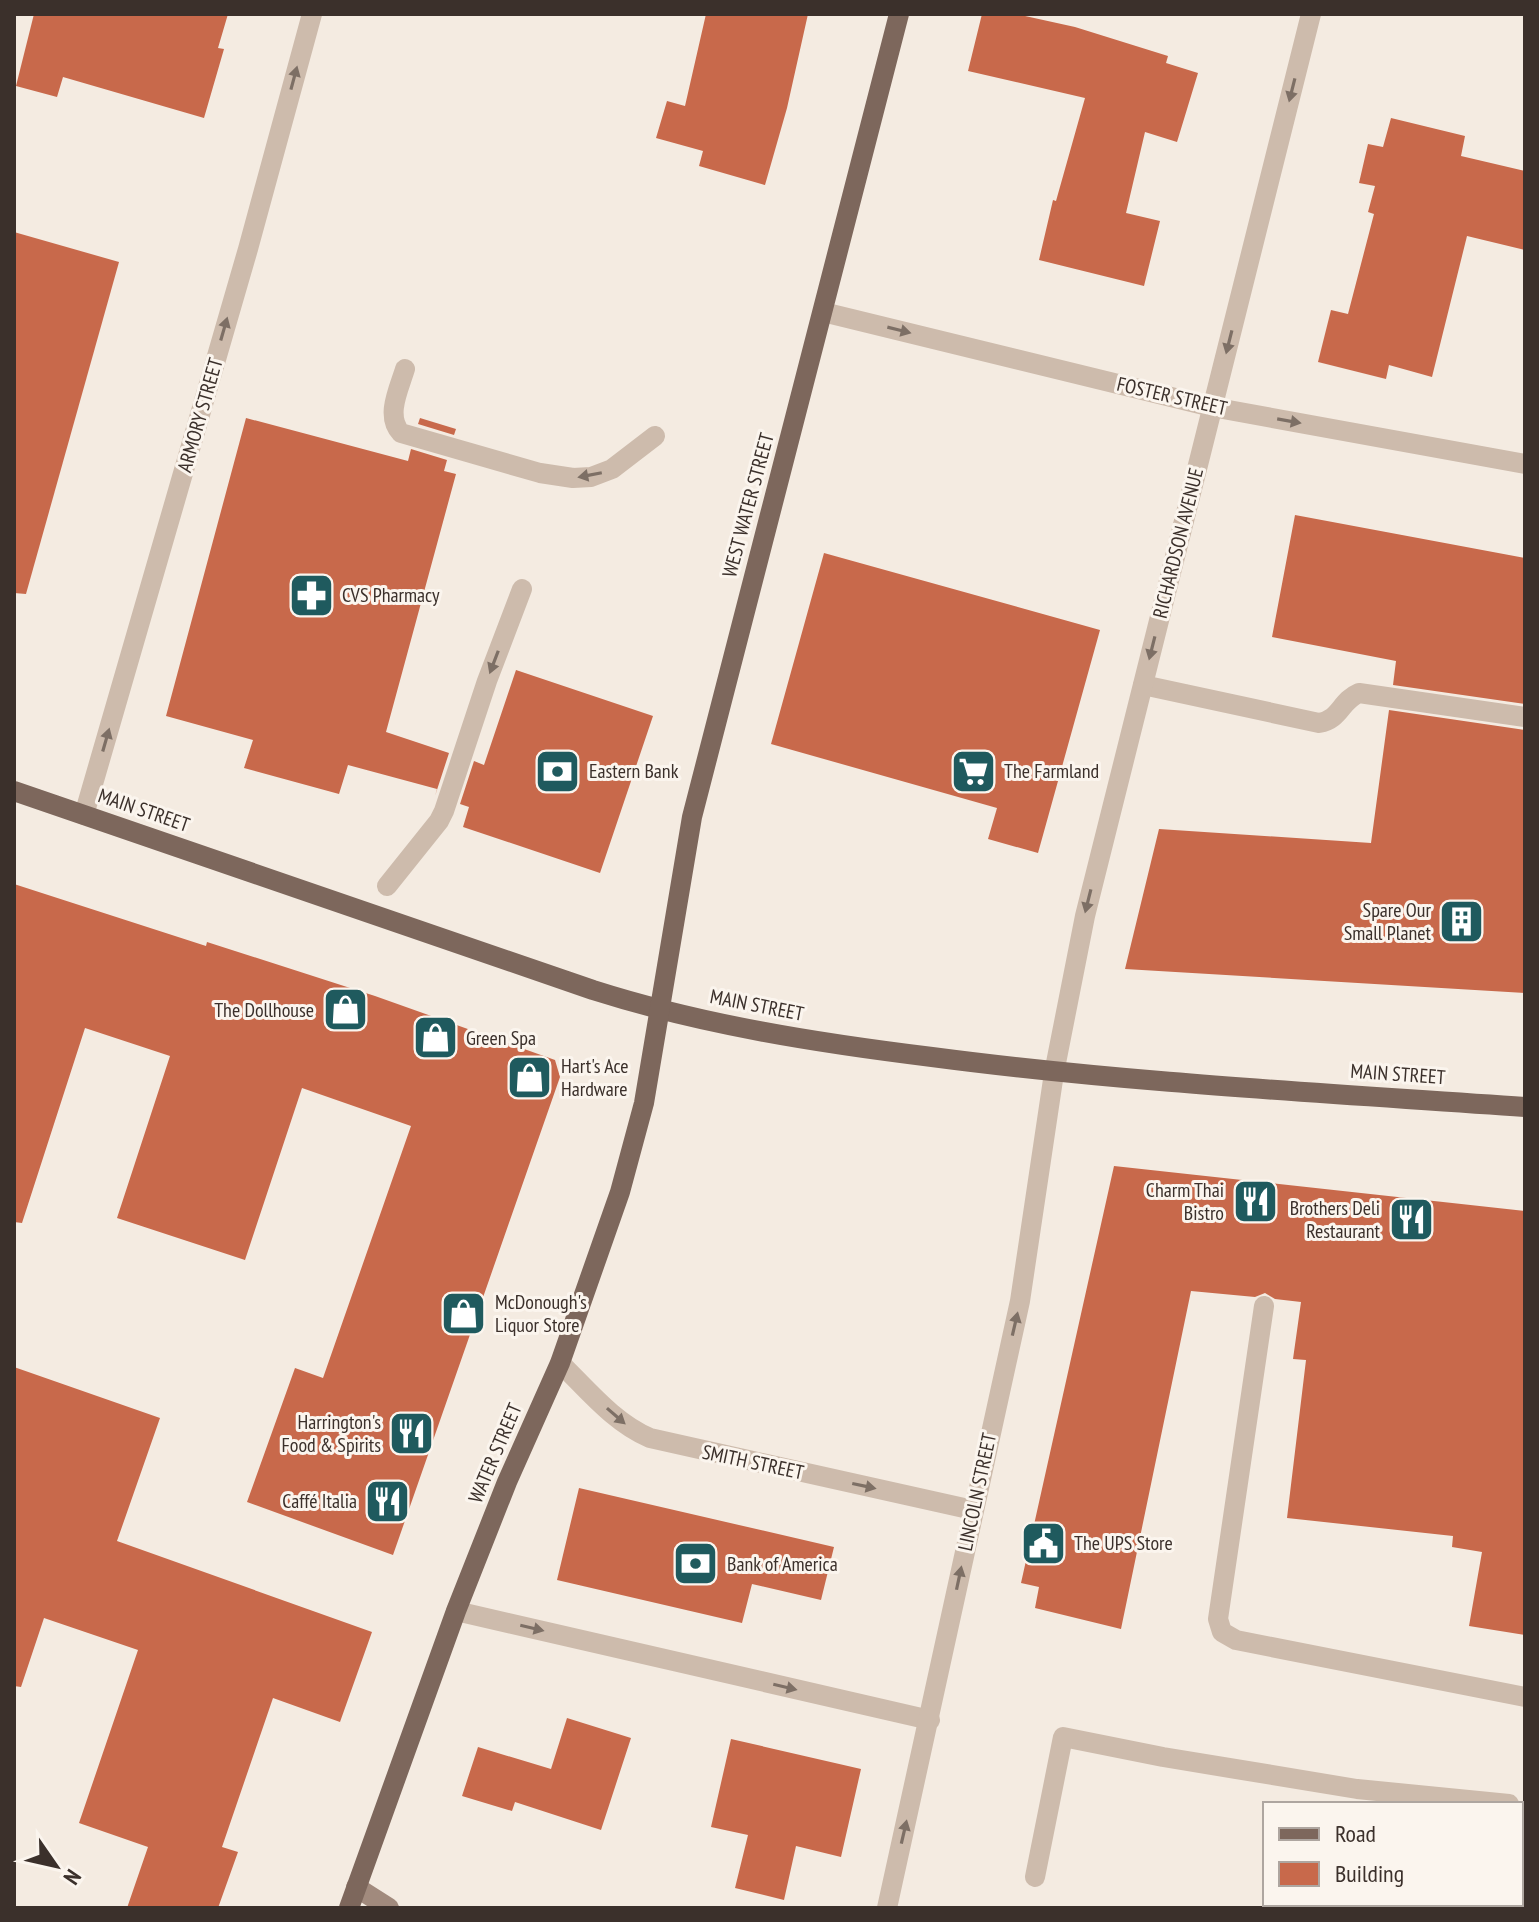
<svg xmlns="http://www.w3.org/2000/svg" width="1539" height="1922" font-family="'PT Sans Narrow',sans-serif">
	<style>
		.building { fill: #c8694b }
		.lines { fill: none; stroke-linecap: round; stroke-linejoin: round }
		.service { stroke: #cdbbac; stroke-width: 20 }
		.minor { stroke: #cdbbac; stroke-width: 20 }
		.secondary { stroke: #a18a7d; stroke-width: 20 }
		.primary { stroke: #7d675c; stroke-width: 20 }
		.oneway { fill: #7d6f65 }
		.labels { text-anchor: middle; stroke-width: 6; stroke-linejoin: round; paint-order: stroke }
		.street-label { font-size: 20px; fill: #3b302b; stroke: #fbf5ee }
		.poi-label { font-size: 20px; fill: #3b302b; stroke: #fbf5ee; text-anchor: start }
	</style>
	<rect width="100%" height="100%" fill="#f4ebe1"/>
	<!-- building -->
	<g class="building">
		<polygon points="34,14 228,14 218,48 224,49 204,118 63,77 57,97 16,86"/>
		<polygon points="706,14 808,14 787,108 765,185 699,166 703,151 656,138 667,101 685,106"/>
		<polygon points="982,14 1016,14 1075,27 1168,56 1166,63 1198,73 1177,142 1145,132 1126,213 1160,221 1144,286 1039,260 1053,200 1056,201 1085,98 968,71"/>
		<polygon points="1391,118 1465,136 1461,156 1525,171 1525,250 1467,236 1432,377 1389,365 1386,379 1318,362 1331,310 1348,314 1374,214 1368,212 1375,186 1359,183 1368,144 1383,147"/>
		<polygon points="14,232 119,262 26,594 14,593"/>
		<polygon points="246,418 408,461 411,449 447,460 444,471 456,474 386,732 449,753 435,796 437,789 348,765 339,794 244,768 253,740 166,716"/>
		<polygon points="420,418 456,429 454,435 418,424"/>
		<polygon points="1295,515 1525,558 1525,704 1393,685 1396,661 1272,637"/>
		<polygon points="824,553 1100,630 1038,853 988,839 997,808 771,744"/>
		<polygon points="516,670 653,716 600,873 463,827 469,807 460,804 474,761 484,765"/>
		<polygon points="1389,710 1525,730 1525,993 1125,969 1159,829 1371,843"/>
		<polygon points="14,884 206,946 207,942 375,996 555,1060 560,1077 393,1555 247,1502 295,1368 323,1378 411,1126 302,1088 245,1260 117,1218 170,1056 85,1028 22,1223 14,1222"/>
		<polygon points="1114,1166 1525,1211 1525,1635 1469,1626 1482,1552 1452,1547 1453,1536 1287,1518 1306,1360 1293,1359 1301,1302 1275,1299 1265,1293 1255,1297 1191,1291 1121,1629 1035,1608 1039,1587 1021,1583"/>
		<polygon points="14,1367 160,1418 117,1541 372,1632 340,1722 273,1698 222,1847 238,1852 218,1908 127,1908 148,1847 79,1823 138,1650 44,1618 21,1687 14,1686"/>
		<polygon points="579,1488 834,1547 821,1600 752,1584 742,1623 557,1580"/>
		<polygon points="567,1718 631,1738 601,1830 515,1802 512,1811 462,1796 478,1747 551,1769"/>
		<polygon points="731,1739 861,1769 841,1857 796,1846 784,1900 735,1888 748,1835 711,1827"/>
	</g>
	<g class="lines">
		<!-- service -->
		<g class="service">
			<path d="M405,369C399,389 385,416 401,433L540,473L573,478L591,477L612,469L655,436"/>
			<path d="M1143,685L1319,723C1341,719 1340,701 1359,693L1525,717"/>
			<polyline points="387,886 439,821 444,811 487,681 522,589"/>
			<polyline points="1264,1306 1218,1619 1222,1632 1236,1640 1525,1697"/>
			<polyline points="456,1611 930,1720"/>
			<polyline points="1035,1877 1063,1737 1163,1757 1357,1789 1509,1804"/>
		</g>
		<!-- minor -->
		<g class="minor">
			<polyline points="823,312 1212,407 1525,464"/>
			<polyline points="84,815 248,249 312,14"/>
			<path d="M560,1363C587,1389 614,1423 650,1438L973,1510"/>
			<polyline points="887,1908 1020,1301 1054,1073 1085,916 1311,14"/>
		</g>
		<!-- secondary -->
		<polyline class="secondary" points="356,1887 389,1908"/>
		<!-- primary -->
		<g class="primary">
			<path d="M14,791L593,990C703,1025 818,1043 932,1057C1129,1083 1327,1093 1525,1107"/>
			<polyline points="349,1908 456,1611 507,1482 560,1363 620,1192 644,1103 692,817 899,14"/>
		</g>
	</g>
	<!-- one-way arrows -->
	<defs><path id="oneway-solid" d="M-6-.8H1V-3.2L6.5 0L1 3.2V.8H-6Z" transform="scale(2)"/></defs>
	<g class="oneway">
		<use href="#oneway-solid" transform="translate(294 78) rotate(-75)"/>
		<use href="#oneway-solid" transform="translate(1292 90) rotate(104)"/>
		<use href="#oneway-solid" transform="translate(224 329) rotate(-74)"/>
		<use href="#oneway-solid" transform="translate(899 330) rotate(14)"/>
		<use href="#oneway-solid" transform="translate(1229 342) rotate(104)"/>
		<use href="#oneway-solid" transform="translate(1289 421) rotate(10)"/>
		<use href="#oneway-solid" transform="translate(590 475) rotate(169)"/>
		<use href="#oneway-solid" transform="translate(1152 648) rotate(104)"/>
		<use href="#oneway-solid" transform="translate(494 662) rotate(111)"/>
		<use href="#oneway-solid" transform="translate(106 740) rotate(-74)"/>
		<use href="#oneway-solid" transform="translate(1088 901) rotate(104)"/>
		<use href="#oneway-solid" transform="translate(1015 1324) rotate(-77)"/>
		<use href="#oneway-solid" transform="translate(616 1416) rotate(41)"/>
		<use href="#oneway-solid" transform="translate(864 1486) rotate(12)"/>
		<use href="#oneway-solid" transform="translate(959 1578) rotate(-78)"/>
		<use href="#oneway-solid" transform="translate(532 1628) rotate(13)"/>
		<use href="#oneway-solid" transform="translate(785 1687) rotate(13)"/>
		<use href="#oneway-solid" transform="translate(904 1832) rotate(-77)"/>
	</g>
	<!-- icons -->
	<defs>
		<symbol id="pharmacy-square" viewBox="-11 -11 22 22"><rect x="-9" y="-9" width="18" height="18" rx="4" fill="#1f5a5e" stroke="#fbf5ee"/><path d="M-2-6h4v4h4v4h-4v4h-4v-4h-4v-4h4Z" fill="#fff"/></symbol>
		<symbol id="bank-square" viewBox="-11 -11 22 22"><rect x="-9" y="-9" width="18" height="18" rx="4" fill="#1f5a5e" stroke="#fbf5ee"/><path d="M-6-4H6V4H-6ZM0-2.3a2.3 2.3 0 1 0 0 4.6a2.3 2.3 0 1 0 0-4.6Z" fill="#fff"/></symbol>
		<symbol id="supermarket-square" viewBox="-11 -11 22 22"><rect x="-9" y="-9" width="18" height="18" rx="4" fill="#1f5a5e" stroke="#fbf5ee"/><path d="M-6-5.5h2.5l.6 2H6L4.5 2H-2.5L-4.4-4H-6ZM-1.5 3.2a1.3 1.3 0 1 0 .1 0ZM3 3.2a1.3 1.3 0 1 0 .1 0Z" fill="#fff"/></symbol>
		<symbol id="building-square" viewBox="-11 -11 22 22"><rect x="-9" y="-9" width="18" height="18" rx="4" fill="#1f5a5e" stroke="#fbf5ee"/><path d="M-4-6H4V6H1V3H-1V6H-4ZM-2.5-4.3h1.7v1.8h-1.7ZM.8-4.3h1.7v1.8H.8ZM-2.5-1h1.7V.8h-1.7ZM.8-1h1.7V.8H.8Z" fill="#fff"/></symbol>
		<symbol id="shop-square" viewBox="-11 -11 22 22"><rect x="-9" y="-9" width="18" height="18" rx="4" fill="#1f5a5e" stroke="#fbf5ee"/><path d="M-5-2.5h2.3a2.7 3.5 0 0 1 5.4 0H5L5.5 6h-11ZM-1.5-2.5h3a1.5 2.3 0 0 0-3 0Z" fill="#fff"/></symbol>
		<symbol id="restaurant-square" viewBox="-11 -11 22 22"><rect x="-9" y="-9" width="18" height="18" rx="4" fill="#1f5a5e" stroke="#fbf5ee"/><path d="M-5-6h1v4h1v-4h1v4h1v-4h1v5L-1.5 .5V6h-2V.5L-5-1ZM5-6V6H3V1.5H1.5Q1.5-4 5-6Z" fill="#fff"/></symbol>
		<symbol id="civic-square" viewBox="-11 -11 22 22"><rect x="-9" y="-9" width="18" height="18" rx="4" fill="#1f5a5e" stroke="#fbf5ee"/><path d="M-.6-6.5H3V-4.5H.6V-3L4-1V1h2V6H-6V1h2V-1L-.6-3ZM-1.2 2.5V6h2.4V2.5Z" fill="#fff"/></symbol>
	</defs>
	<g fill-rule="evenodd">
		<use href="#pharmacy-square" x="286" y="570" width="51" height="51"/>
		<use href="#bank-square" x="532" y="746" width="51" height="51"/>
		<use href="#supermarket-square" x="948" y="746" width="51" height="51"/>
		<use href="#building-square" x="1436" y="896" width="51" height="51"/>
		<use href="#shop-square" x="320" y="984" width="51" height="51"/>
		<use href="#shop-square" x="410" y="1012" width="51" height="51"/>
		<use href="#shop-square" x="504" y="1052" width="51" height="51"/>
		<use href="#restaurant-square" x="1230" y="1176" width="51" height="51"/>
		<use href="#restaurant-square" x="1386" y="1194" width="51" height="51"/>
		<use href="#shop-square" x="438" y="1288" width="51" height="51"/>
		<use href="#restaurant-square" x="386" y="1408" width="51" height="51"/>
		<use href="#restaurant-square" x="362" y="1476" width="51" height="51"/>
		<use href="#civic-square" x="1018" y="1518" width="51" height="51"/>
		<use href="#bank-square" x="670" y="1538" width="51" height="51"/>
	</g>
	<g class="labels">
		<!-- street labels -->
		<g class="street-label">
			<text transform="translate(1172 396) rotate(13)" y="7">FOSTER STREET</text>
			<text transform="translate(200 415) rotate(-74)" y="7">ARMORY STREET</text>
			<text transform="translate(748 505) rotate(-75)" y="7">WEST WATER STREET</text>
			<text transform="translate(1178 543) rotate(-76)" y="7">RICHARDSON AVENUE</text>
			<text transform="translate(144 810) rotate(19)" y="7">MAIN STREET</text>
			<text transform="translate(757 1005) rotate(11)" y="7">MAIN STREET</text>
			<text transform="translate(1398 1074) rotate(4)" y="7">MAIN STREET</text>
			<text transform="translate(495 1453) rotate(-67)" y="7">WATER STREET</text>
			<text transform="translate(753 1462) rotate(12)" y="7">SMITH STREET</text>
			<text transform="translate(977 1492) rotate(-78)" y="7">LINCOLN STREET</text>
		</g>
		<!-- poi labels -->
		<g class="poi-label">
			<text x="342" y="602">CVS Pharmacy</text>
			<text x="589" y="778">Eastern Bank</text>
			<text x="1004" y="778">The Farmland</text>
			<text x="1431" y="917" text-anchor="end">Spare Our<tspan x="1431" dy="23">Small Planet</tspan></text>
			<text x="314" y="1017" text-anchor="end">The Dollhouse</text>
			<text x="466" y="1045">Green Spa</text>
			<text x="561" y="1073">Hart's Ace<tspan x="561" dy="23">Hardware</tspan></text>
			<text x="1224" y="1197" text-anchor="end">Charm Thai<tspan x="1224" dy="23">Bistro</tspan></text>
			<text x="1380" y="1215" text-anchor="end">Brothers Deli<tspan x="1380" dy="23">Restaurant</tspan></text>
			<text x="495" y="1309">McDonough's<tspan x="495" dy="23">Liquor Store</tspan></text>
			<text x="381" y="1429" text-anchor="end">Harrington's<tspan x="381" dy="23">Food &amp; Spirits</tspan></text>
			<text x="357" y="1508" text-anchor="end">Caffé Italia</text>
			<text x="1074" y="1550">The UPS Store</text>
			<text x="727" y="1571">Bank of America</text>
		</g>
	</g>
	<!-- border -->
	<rect width="1539" height="1922" fill="none" stroke="#3b302b" stroke-width="32"/>
	<!-- legend -->
	<rect x="1263" y="1802" width="260" height="104" fill="#fbf5ee" stroke="#aea6a0" stroke-width="2"/>
	<rect x="1279" y="1828" width="40" height="12" fill="#7d675c" stroke="#aea6a0" stroke-width="2"/>
	<text x="1335" y="1842" font-size="24" fill="#3b302b">Road</text>
	<rect x="1279" y="1862" width="40" height="24" fill="#c8694b" stroke="#aea6a0" stroke-width="2"/>
	<text x="1335" y="1882" font-size="24" fill="#3b302b">Building</text>
	<!-- north arrow -->
	<g transform="translate(56 1866) rotate(124)" stroke="#fbf5ee" stroke-width="6" paint-order="stroke">
	<path d="M0-6L14 30L0 20L-14 30Z" fill="#3b302b"/>
	<text y="-12" font-size="22" font-weight="bold" text-anchor="middle" fill="#3b302b">N</text>
	</g>
</svg>
